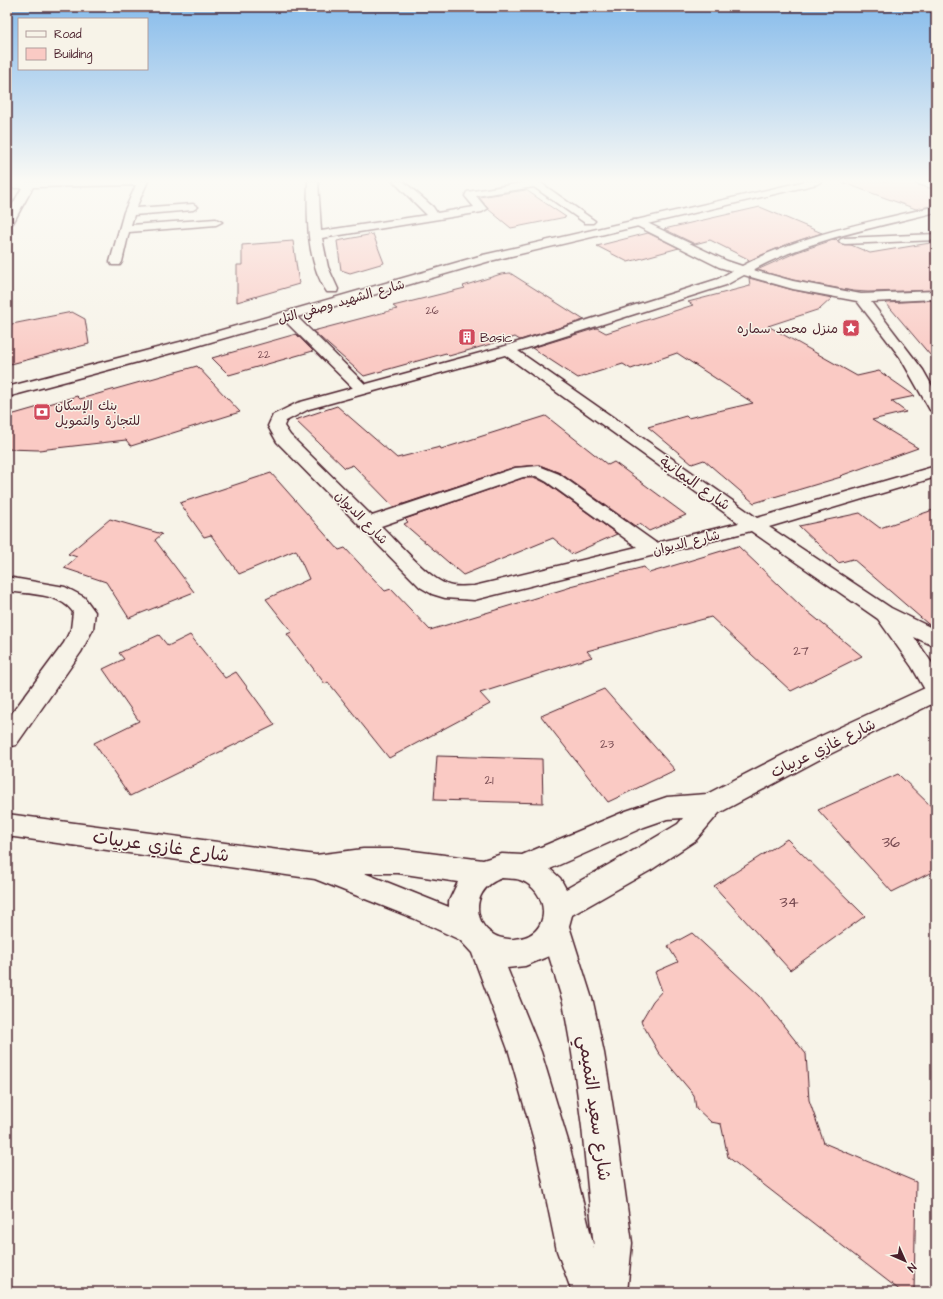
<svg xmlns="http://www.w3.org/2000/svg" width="943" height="1299" font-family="'Architects Daughter','Playpen Sans Arabic',sans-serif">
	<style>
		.building { fill: #facac4; stroke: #4a1f2b }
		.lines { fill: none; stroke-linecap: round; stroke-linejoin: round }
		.pedestrian-casing { stroke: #4a1f2b; stroke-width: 3 }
		.minor-casing { stroke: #4a1f2b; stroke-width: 3 }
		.tertiary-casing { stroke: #4a1f2b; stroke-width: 3 }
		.secondary-casing { stroke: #4a1f2b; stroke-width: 3 }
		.pedestrian { fill: #f7f3e8; fill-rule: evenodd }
		.minor { fill: #f7f3e8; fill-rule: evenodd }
		.tertiary { fill: #f7f3e8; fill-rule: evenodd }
		.secondary { fill: #f7f3e8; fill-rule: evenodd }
		.labels { text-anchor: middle; stroke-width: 3; stroke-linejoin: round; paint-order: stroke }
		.far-number-label { font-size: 11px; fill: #764a51 }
		.far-street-label { font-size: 13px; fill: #4a1f2b; stroke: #f7f3e8 }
		.far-poi-label { font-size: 13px; fill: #4a1f2b; stroke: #f7f3e8; text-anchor: start }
		.number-label { font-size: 13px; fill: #764a51 }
		.street-label { font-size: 15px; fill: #4a1f2b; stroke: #f7f3e8 }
		.near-number-label { font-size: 16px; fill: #764a51 }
		.near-street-label { font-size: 18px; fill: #4a1f2b; stroke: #f7f3e8 }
	</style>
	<rect width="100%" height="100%" fill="#f7f3e8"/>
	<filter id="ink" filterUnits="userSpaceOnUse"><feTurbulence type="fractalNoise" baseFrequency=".025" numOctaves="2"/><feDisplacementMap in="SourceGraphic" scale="8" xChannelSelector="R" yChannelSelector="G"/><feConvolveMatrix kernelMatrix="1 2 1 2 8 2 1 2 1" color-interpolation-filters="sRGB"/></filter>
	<g filter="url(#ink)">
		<!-- building -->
		<g class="building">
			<polygon points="844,181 914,181 916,184 936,190 936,205 916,209 844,183"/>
			<polygon points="526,190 566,217 511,228 488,209 479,197"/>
			<polygon points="760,207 822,233 788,244 748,261 748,259 710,240 695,244 664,229"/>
			<polygon points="648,233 679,248 628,262 597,246"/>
			<polygon points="373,234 384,263 350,273 341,270 337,241"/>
			<polygon points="836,239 841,244 851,245 870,253 936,242 936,290 868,292 853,291 793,280 757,270 797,252"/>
			<polygon points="293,241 299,284 237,302 237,265 242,265 242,245"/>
			<polygon points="510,273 584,320 520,340 515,337 449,356 446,353 364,376 313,331 397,309 393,306 465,288 463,286 501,274"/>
			<polygon points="749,278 793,290 832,298 820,309 768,326 857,376 879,371 915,396 891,401 906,412 872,420 918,448 840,476 841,477 754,503 704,460 692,464 648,427 686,416 688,418 753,403 677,353 631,369 623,364 578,378 532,348 597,328 606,333 693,305 688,302 750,286"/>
			<polygon points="936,300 936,362 886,303"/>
			<polygon points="72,312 85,319 89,344 7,365 7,325"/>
			<polygon points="296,334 313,351 229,375 212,358"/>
			<polygon points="197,366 240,412 131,446 126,440 39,450 7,449 7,416 77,396 80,399"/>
			<polygon points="337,406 397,458 440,447 441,449 546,416 608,465 614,462 686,515 649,531 640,524 635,526 560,473 539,465 515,467 394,507 353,465 345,468 295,420"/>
			<polygon points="271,473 339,550 345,548 385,591 391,589 430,630 571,587 570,586 644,567 649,573 738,546 802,607 862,656 791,691 711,617 587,651 592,657 480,693 490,704 389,758 328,682 325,684 287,634 292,632 266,599 309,579 296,550 239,574 211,535 204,537 180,503"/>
			<polygon points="523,478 536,478 546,483 617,534 572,554 553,538 463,575 404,524 408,522 405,519"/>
			<polygon points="936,509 936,628 928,624 853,559 838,563 799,526 860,513 880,528"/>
			<polygon points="110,519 162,534 155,540 194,592 129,618 106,582 64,568 77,557 68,554"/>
			<polygon points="159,635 168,646 190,635 225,678 236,672 275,725 130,796 94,743 139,721 103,669 124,659 119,653"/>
			<polygon points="604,689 675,770 608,802 541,716"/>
			<polygon points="437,756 542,759 543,803 434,800"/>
			<polygon points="898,774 936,811 936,870 892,892 818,810"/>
			<polygon points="787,839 865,916 790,970 714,886"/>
			<polygon points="692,933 760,996 806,1054 809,1100 824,1143 916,1182 914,1292 902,1292 728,1157 721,1124 711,1122 696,1108 694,1095 658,1052 641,1021 653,1001 662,991 655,972 678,962 668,946"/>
		</g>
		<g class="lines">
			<defs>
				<polygon id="pedestrian" points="288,312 293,313 367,386 369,389 367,392 362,393 357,392 283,319 282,316 283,313"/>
				<g id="minor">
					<polygon points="69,181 148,181 136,208 193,204 198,207 193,210 134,215 131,225 216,219 222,222 216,225 129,232 122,262 120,265 112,265 110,262 124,212 136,185 33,187 13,223 7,226 7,214 22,188 7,188 7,182"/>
					<path d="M308,181H318L321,231L427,215L393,181H403L433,207L437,213L474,207L465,196L467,192L528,182L527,181H538L595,221L593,223H585L534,187L476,196L487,209L482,212L322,238L328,267L338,289L337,292H327C306,261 307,217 308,181Z"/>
					<polygon points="915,181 929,181 936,183 936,189 916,183"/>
					<path d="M936,206V212C874,228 809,239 753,270L793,281L861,294L936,291V299L871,302L923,370L936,393V412L930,410L900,357L857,301L793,289L744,275L726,285L518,351L757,518L936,466V477L769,527L891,608L936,630V647L914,637L936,669V698L928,695L912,667L878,619L751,531L474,600L445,598L432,594L420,587L277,442L268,426L273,415L297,403L502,347L718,279L732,271L719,267L633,224L631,222L633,220H641L727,261L742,266C801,234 871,222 936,206ZM505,355L739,523L656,543L559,474L539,466L515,468L372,516L290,435L284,426L286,421L309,409ZM536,476L547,482L637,547L474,586C465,586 454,588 446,584C427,577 397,541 381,526L523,477Z"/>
					<polygon points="936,234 936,240 845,244 841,243 839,241 841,239 845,238"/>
					<path d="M7,577L65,587L84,597L95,612L93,629L81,652L16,745L7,747V720L64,643L71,629L73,612C60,593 28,594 7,591Z"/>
				</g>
				<path id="tertiary" d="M936,683V702L824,757L719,813L696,840L651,870L572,915L569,926L593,1002L604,1053L616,1127L632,1243L627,1292H572L557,1251L535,1144L509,1052L472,953L460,940L413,918L315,879L7,836V814L316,855L363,849H398L483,860L502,854L522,855L626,811L667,797L707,794L806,743ZM683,818L678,824L631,852L566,889L560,878L550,869L644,827L667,819ZM364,873H398L458,882L449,901V907ZM502,878C508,879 515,878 520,880C541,887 552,916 534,932C528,937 522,938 514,939C475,942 463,891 502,878ZM549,956L563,1002L572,1053L582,1127L594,1248L569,1144L541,1052L507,968L525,966Z"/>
				<polygon id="secondary" points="806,181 822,181 817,184 490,261 190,348 7,397 7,387 180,342 483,255"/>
			</defs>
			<!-- pedestrian casing -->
			<use href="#pedestrian" class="pedestrian-casing"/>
			<!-- minor casing -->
			<use href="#minor" class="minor-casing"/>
			<!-- tertiary casing -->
			<use href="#tertiary" class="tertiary-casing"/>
			<!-- secondary casing -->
			<use href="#secondary" class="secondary-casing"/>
			<!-- pedestrian -->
			<use href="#pedestrian" class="pedestrian"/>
			<!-- minor -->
			<use href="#minor" class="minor"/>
			<!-- tertiary -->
			<use href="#tertiary" class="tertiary"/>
			<!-- secondary -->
			<use href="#secondary" class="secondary"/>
		</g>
	</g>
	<!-- sky -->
	<linearGradient id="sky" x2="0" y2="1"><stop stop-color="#86bbeb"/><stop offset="0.5" stop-color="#fbfaf5"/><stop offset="1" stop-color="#fbfaf5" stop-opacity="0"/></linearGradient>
	<rect width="943" height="362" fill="url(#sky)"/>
	<!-- icons -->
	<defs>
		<symbol id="sight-square" viewBox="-11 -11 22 22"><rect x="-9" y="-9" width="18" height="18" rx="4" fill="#d1495b" stroke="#f7f3e8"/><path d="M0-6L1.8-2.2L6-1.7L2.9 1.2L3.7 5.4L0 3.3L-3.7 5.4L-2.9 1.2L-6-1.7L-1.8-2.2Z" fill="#fff"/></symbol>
		<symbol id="building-square" viewBox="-11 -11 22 22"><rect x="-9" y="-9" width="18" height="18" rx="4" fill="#d1495b" stroke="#f7f3e8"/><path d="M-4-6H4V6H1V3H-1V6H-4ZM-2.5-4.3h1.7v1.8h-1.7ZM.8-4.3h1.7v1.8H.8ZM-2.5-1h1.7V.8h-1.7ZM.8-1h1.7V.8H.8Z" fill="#fff"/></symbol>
		<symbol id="bank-square" viewBox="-11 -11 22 22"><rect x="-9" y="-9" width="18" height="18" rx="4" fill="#d1495b" stroke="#f7f3e8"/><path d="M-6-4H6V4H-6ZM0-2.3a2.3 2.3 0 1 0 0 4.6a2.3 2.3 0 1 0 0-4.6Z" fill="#fff"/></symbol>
	</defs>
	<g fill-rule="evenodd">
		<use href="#sight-square" x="841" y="318" width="20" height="20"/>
		<use href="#building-square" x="457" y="327" width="20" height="20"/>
		<use href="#bank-square" x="32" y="402" width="20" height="20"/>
	</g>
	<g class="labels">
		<!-- far-number labels -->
		<g class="far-number-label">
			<text x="432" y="314">26</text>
			<text x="264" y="358">22</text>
		</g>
		<!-- far-street labels -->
		<g class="far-street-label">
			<text transform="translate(341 301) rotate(-16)" y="5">شارع الشهيد وصفي التل</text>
			<text transform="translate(362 517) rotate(45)" y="5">شارع الديوان</text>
			<text transform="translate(686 542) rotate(-14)" y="5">شارع الديوان</text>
		</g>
		<!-- far-poi labels -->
		<g class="far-poi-label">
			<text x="838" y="333" text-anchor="end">منزل محمد سماره</text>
			<text x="480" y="342">Basic</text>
			<text x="55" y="410">بنك الإسكان<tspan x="55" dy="15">للتجارة والتمويل</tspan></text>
		</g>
		<!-- number labels -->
		<g class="number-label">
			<text x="801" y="655">27</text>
			<text x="607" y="748">23</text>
			<text x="489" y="784">21</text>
		</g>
		<!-- street labels -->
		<g class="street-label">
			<text transform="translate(695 483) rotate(35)" y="5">شارع اليمانية</text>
			<text transform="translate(823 748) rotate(-26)" y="5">شارع غازي عربيات</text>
		</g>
		<!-- near-number labels -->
		<g class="near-number-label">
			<text x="891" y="847">36</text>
			<text x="789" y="907">34</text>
		</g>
		<!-- near-street labels -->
		<g class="near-street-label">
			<text transform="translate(161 846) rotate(8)" y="6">شارع غازي عربيات</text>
			<text transform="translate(595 1108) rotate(82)" y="6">شارع سعيد التميمي</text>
		</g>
	</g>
	<!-- margin -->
	<rect width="943" height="1299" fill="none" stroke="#f7f3e8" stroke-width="24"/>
	<rect x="12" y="12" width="919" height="1275" fill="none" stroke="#4a1f2b" stroke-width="1.5" filter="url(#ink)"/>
	<!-- legend -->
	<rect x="18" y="18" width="130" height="52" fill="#f7f3e8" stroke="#b29e9c"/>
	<rect x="26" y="31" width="20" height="6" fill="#f7f3e8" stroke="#b29e9c"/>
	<text x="54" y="38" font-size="12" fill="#4a1f2b">Road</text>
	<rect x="26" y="48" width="20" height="12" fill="#facac4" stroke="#b29e9c"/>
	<text x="54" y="58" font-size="12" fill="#4a1f2b">Building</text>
	<!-- north arrow -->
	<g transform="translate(905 1261) rotate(135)" stroke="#f7f3e8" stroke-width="3" paint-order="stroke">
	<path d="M0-3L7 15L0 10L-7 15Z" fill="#4a1f2b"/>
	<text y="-6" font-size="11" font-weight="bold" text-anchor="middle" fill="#4a1f2b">N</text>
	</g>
</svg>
